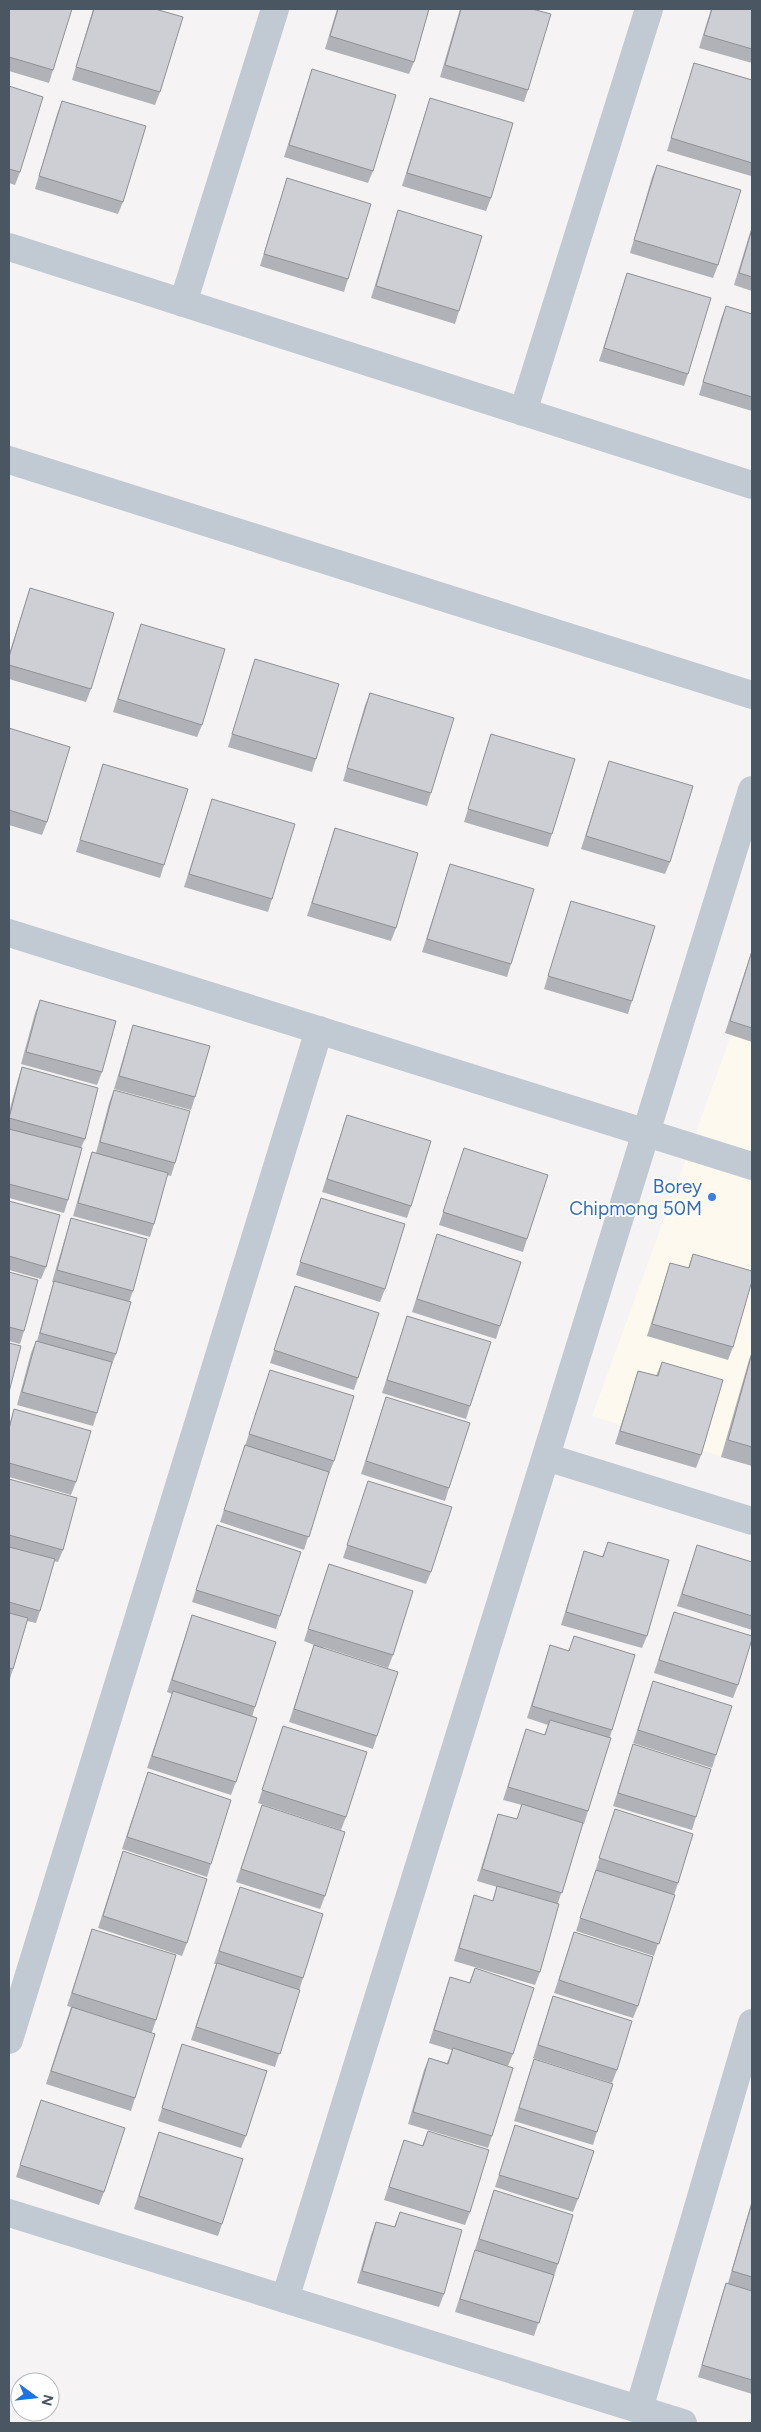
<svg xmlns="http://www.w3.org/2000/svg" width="761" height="2432" font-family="Figtree,sans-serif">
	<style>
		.commercial { fill: #fdf9ef }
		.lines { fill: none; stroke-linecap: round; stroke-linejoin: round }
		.street { stroke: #c1cad2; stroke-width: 28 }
		.wall { fill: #b0b2b7 }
		.building { fill: #cdcfd5; stroke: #909195 }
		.shop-dot { fill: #3f7fe0; stroke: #fff; stroke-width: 2 }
		.labels { text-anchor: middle; stroke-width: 4; stroke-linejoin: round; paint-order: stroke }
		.shop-label { font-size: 19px; fill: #366cbe; stroke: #fff; text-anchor: end }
	</style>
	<rect width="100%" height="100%" fill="#f5f3f3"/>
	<!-- commercial -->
	<polygon class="commercial" points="752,978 752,1466 592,1416"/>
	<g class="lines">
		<!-- street -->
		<g class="street">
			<polyline points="9,247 752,485"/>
			<polyline points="183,303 275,9"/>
			<polyline points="523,412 649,9"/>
			<polyline points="9,460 752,695"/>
			<polyline points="9,933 752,1166"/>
			<polyline points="546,1457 752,1521"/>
			<polyline points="9,2040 319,1030"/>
			<polyline points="9,2213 683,2423"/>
			<polyline points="285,2299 752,790"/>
			<polyline points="639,2409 752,2023"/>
		</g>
	</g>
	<!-- wall -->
	<g class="wall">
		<polygon points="9,9 53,70 49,83 9,71"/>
		<polygon points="93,9 155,9 160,92 155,105 72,80"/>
		<polygon points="337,9 429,9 414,62 409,74 325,49"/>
		<polygon points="460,9 532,9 528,90 524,102 440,77"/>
		<polygon points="711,9 752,9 752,63 699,48"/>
		<polygon points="694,63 752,80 752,173 751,176 667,151"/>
		<polygon points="312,69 373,171 368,183 284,157"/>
		<polygon points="9,86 20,172 15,185 9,183"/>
		<polygon points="430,98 491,198 486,211 402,186"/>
		<polygon points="62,101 123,202 118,214 35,189 57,114"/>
		<polygon points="657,165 718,265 713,278 630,253 652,177"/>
		<polygon points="287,178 348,279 344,292 260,266"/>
		<polygon points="398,210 459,311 455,324 371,298 394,223"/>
		<polygon points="752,226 752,291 734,285"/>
		<polygon points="627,273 688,374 684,386 599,361"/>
		<polygon points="726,306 752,314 752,411 699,395 721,319"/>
		<polygon points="30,588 91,689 86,702 9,679 9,654"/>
		<polygon points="141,624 202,725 197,737 113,712"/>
		<polygon points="255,659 316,759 312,772 228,747"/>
		<polygon points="370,693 431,793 427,806 343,781 365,705"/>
		<polygon points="9,728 47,822 42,835 9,825"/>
		<polygon points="491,734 552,834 548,847 464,822"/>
		<polygon points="609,761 670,862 665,874 581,849"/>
		<polygon points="103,764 164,865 160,878 76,852"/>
		<polygon points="212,799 272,899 268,912 184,887"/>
		<polygon points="335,828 396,928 391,941 307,916"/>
		<polygon points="450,864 511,964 507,977 422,952"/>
		<polygon points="571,901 632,1001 628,1014 544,989"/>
		<polygon points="752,950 752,1042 725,1033"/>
		<polygon points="40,1000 102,1072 97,1085 21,1064 35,1013"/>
		<polygon points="133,1025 195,1097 191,1110 114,1089 129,1038"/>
		<polygon points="22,1067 85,1139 81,1148 68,1200 64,1213 9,1198 9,1112 18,1079"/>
		<polygon points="114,1090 175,1163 171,1176 167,1175 154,1224 150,1237 73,1216 88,1164 92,1152 96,1153 109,1103"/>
		<polygon points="347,1115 411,1206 407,1218 322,1192"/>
		<polygon points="464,1148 527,1239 523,1252 439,1225"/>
		<polygon points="321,1198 385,1289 380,1302 296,1275"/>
		<polygon points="9,1201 46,1267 41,1279 9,1270"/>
		<polygon points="71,1218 133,1291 129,1302 116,1354 111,1367 111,1366 97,1413 93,1426 17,1405 31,1353 36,1341 37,1341 50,1294 54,1283 52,1282 67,1231"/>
		<polygon points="437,1234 500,1326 496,1339 412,1312"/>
		<polygon points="693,1254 733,1347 728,1360 647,1336 670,1263 688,1268"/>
		<polygon points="9,1272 24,1331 20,1344 9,1341"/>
		<polygon points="295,1286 358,1378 354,1390 270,1363"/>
		<polygon points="407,1316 470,1406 466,1419 382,1393"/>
		<polygon points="752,1351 752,1466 721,1457 749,1360"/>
		<polygon points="662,1362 701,1455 696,1468 615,1444 638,1371 656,1376"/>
		<polygon points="270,1370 334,1461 329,1474 328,1474 304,1550 220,1522"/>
		<polygon points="386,1397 449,1488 445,1501 361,1474"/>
		<polygon points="14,1409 76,1482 71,1495 9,1477 9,1426"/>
		<polygon points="9,1479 63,1550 58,1562 54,1561 40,1611 36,1623 27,1621 13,1669 9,1682"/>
		<polygon points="368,1481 431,1572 426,1584 343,1558"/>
		<polygon points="217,1525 280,1616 276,1629 192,1602"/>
		<polygon points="608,1542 647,1636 642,1648 561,1625 584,1551 602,1557"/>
		<polygon points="697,1545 752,1562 752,1630 677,1606"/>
		<polygon points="329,1564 393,1655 388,1668 323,1647 377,1736 373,1749 289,1722 314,1645 304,1641"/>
		<polygon points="674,1612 738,1685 733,1698 654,1673"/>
		<polygon points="192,1615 255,1707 252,1717 236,1782 231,1795 147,1768 172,1694 167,1692"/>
		<polygon points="574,1636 612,1730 588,1811 584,1824 583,1824 558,1903 540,1972 535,1985 454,1961 470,1908 474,1895 492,1901 497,1887 477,1881 494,1826 498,1814 517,1819 522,1805 503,1800 526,1729 544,1735 548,1725 527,1718 550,1645 569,1651"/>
		<polygon points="653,1681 716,1755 712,1768 633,1743"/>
		<polygon points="283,1726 346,1817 341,1830 258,1803"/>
		<polygon points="633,1744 696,1817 692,1830 613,1806"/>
		<polygon points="148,1772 211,1864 207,1877 122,1849"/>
		<polygon points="262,1805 325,1896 320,1909 236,1882"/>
		<polygon points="615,1809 678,1883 654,1956 576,1931"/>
		<polygon points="123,1851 187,1943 182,1956 98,1928"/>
		<polygon points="240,1887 303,1978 275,2067 191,2040 216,1964 214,1964"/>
		<polygon points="92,1929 156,2020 152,2032 135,2098 131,2111 46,2084 71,2007 67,2006"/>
		<polygon points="574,1932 638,2006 633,2018 554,1993"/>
		<polygon points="475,1968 513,2054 508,2066 492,2136 488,2148 408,2124 424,2070 429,2058 447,2063 452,2050 429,2043 450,1977 469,1983"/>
		<polygon points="553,1996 617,2070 612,2083 533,2058"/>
		<polygon points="182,2044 246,2136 241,2148 158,2121"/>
		<polygon points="534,2059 597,2132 593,2145 514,2121"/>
		<polygon points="41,2100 104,2192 99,2205 16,2177"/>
		<polygon points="515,2125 578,2199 573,2212 495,2187"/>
		<polygon points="428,2131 470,2212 465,2225 384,2200 404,2140 422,2146"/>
		<polygon points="159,2132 222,2224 218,2236 134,2209"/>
		<polygon points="494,2190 558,2264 534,2336 455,2312"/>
		<polygon points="752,2200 752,2394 698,2377 722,2295 726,2283 728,2283"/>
		<polygon points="400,2212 444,2294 439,2307 357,2283 371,2235 376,2222 394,2227"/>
	</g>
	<!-- building -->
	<g class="building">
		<polygon points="9,9 72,9 53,70 9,57"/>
		<polygon points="94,9 155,9 183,17 160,92 76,67"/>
		<polygon points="338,9 429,9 414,62 330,36"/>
		<polygon points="461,9 532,9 551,14 528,90 445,65"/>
		<polygon points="712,9 752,9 752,49 704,35"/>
		<polygon points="694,63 752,80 752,163 671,138"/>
		<polygon points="312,69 396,95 373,171 289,145"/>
		<polygon points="9,86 43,97 20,172 9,169"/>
		<polygon points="430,98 513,123 491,198 407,173"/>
		<polygon points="62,101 146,126 123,202 39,176"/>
		<polygon points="657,165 741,190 718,265 634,240"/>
		<polygon points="287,178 371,204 348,279 264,254"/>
		<polygon points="398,210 482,236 459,311 376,286"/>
		<polygon points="752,229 752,277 739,273"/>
		<polygon points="627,273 711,298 688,374 604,348"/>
		<polygon points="726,306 752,314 752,397 703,382"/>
		<polygon points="30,588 114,613 91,689 9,665 9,657"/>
		<polygon points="141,624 225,649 202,725 118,699"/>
		<polygon points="255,659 339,684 316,759 232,734"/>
		<polygon points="370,693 454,718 431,793 347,768"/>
		<polygon points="9,728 70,747 47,822 9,810"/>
		<polygon points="491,734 575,759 552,834 468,809"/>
		<polygon points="609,761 693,786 670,862 586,836"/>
		<polygon points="103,764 188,789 164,865 80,840"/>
		<polygon points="212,799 295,824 272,899 189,874"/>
		<polygon points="335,828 418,853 396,928 312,903"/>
		<polygon points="450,864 534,889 511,964 427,939"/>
		<polygon points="571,901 655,926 632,1001 548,976"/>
		<polygon points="752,951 752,1028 730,1021"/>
		<polygon points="40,1000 116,1021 102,1072 26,1052"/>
		<polygon points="133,1025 210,1046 195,1097 119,1076"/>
		<polygon points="22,1067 98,1088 85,1139 9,1118"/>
		<polygon points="114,1090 190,1111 175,1163 100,1142"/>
		<polygon points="347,1115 431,1141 411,1206 327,1179"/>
		<polygon points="9,1129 82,1148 68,1200 9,1184"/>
		<polygon points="464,1148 548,1175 527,1239 443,1212"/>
		<polygon points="92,1152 168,1173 154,1224 78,1203"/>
		<polygon points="321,1198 405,1224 385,1289 300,1262"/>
		<polygon points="9,1201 60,1215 46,1267 9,1256"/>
		<polygon points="71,1218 147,1239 133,1291 57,1270"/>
		<polygon points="437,1234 521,1262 500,1326 417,1299"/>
		<polygon points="693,1254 752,1271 752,1281 733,1347 652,1324 670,1263 689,1268"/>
		<polygon points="9,1272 38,1280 24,1331 9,1327"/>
		<polygon points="54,1281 131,1302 116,1354 40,1333"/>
		<polygon points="295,1286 379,1313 358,1378 274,1350"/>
		<polygon points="407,1316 491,1342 470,1406 387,1380"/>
		<polygon points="36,1341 112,1362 97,1413 22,1392"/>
		<polygon points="9,1343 21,1346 9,1392"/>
		<polygon points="752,1353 752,1447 728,1440"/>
		<polygon points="662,1362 723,1380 701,1455 620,1431 638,1371 658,1376"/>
		<polygon points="270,1370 354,1396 334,1461 249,1434"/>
		<polygon points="386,1397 470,1423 449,1488 366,1461"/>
		<polygon points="14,1409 91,1431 76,1482 9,1463 9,1429"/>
		<polygon points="245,1445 329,1472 309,1537 224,1510"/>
		<polygon points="9,1479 77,1498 63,1550 9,1535"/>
		<polygon points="368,1481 452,1507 431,1572 347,1545"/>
		<polygon points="217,1525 301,1552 280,1616 196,1590"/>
		<polygon points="608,1542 669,1560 647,1636 566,1612 584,1551 603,1557"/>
		<polygon points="697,1545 752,1562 752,1616 682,1594"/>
		<polygon points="9,1547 55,1559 40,1611 9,1602"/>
		<polygon points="329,1564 413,1591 393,1655 308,1629"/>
		<polygon points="674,1612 752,1636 752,1639 738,1685 659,1660"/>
		<polygon points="9,1613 28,1618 13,1669 9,1668"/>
		<polygon points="192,1615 276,1642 255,1707 172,1680"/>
		<polygon points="574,1636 635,1655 612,1730 532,1706 550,1645 569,1651"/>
		<polygon points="314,1645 398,1672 377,1736 294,1709"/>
		<polygon points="653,1681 732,1706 716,1755 638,1730"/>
		<polygon points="173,1691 257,1718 236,1782 152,1756"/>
		<polygon points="550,1720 611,1738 588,1811 508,1787 526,1729 545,1735"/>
		<polygon points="283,1726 367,1752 346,1817 262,1790"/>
		<polygon points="633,1744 711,1769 696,1817 618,1793"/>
		<polygon points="148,1772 231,1800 211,1864 127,1837"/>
		<polygon points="522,1804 583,1823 562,1893 482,1869 498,1814 517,1819"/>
		<polygon points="262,1805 345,1832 325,1896 241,1869"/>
		<polygon points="615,1809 693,1834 678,1883 599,1858"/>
		<polygon points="123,1851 207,1879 187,1943 103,1916"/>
		<polygon points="596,1870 675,1895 659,1944 580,1918"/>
		<polygon points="497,1886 559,1904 540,1972 459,1948 474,1895 493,1901"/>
		<polygon points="240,1887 323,1914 303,1978 219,1951"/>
		<polygon points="92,1929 176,1955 156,2020 72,1993"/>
		<polygon points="574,1932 653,1957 638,2006 559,1980"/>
		<polygon points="217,1963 300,1990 280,2054 196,2027"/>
		<polygon points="475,1968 534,1988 513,2054 434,2030 450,1977 470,1983"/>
		<polygon points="553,1996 632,2021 617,2070 538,2045"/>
		<polygon points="72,2007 155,2034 135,2098 51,2071"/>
		<polygon points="182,2044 267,2071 246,2136 162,2108"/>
		<polygon points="453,2048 513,2068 492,2136 413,2112 429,2058 448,2064"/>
		<polygon points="534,2059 613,2084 597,2132 519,2108"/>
		<polygon points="41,2100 125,2128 104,2192 20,2165"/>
		<polygon points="515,2125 594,2151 578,2199 499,2175"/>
		<polygon points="428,2131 489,2150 470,2212 389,2187 404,2140 423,2146"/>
		<polygon points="159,2132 243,2159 222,2224 139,2196"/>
		<polygon points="494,2190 573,2215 558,2264 479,2239"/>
		<polygon points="752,2203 752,2277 732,2271"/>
		<polygon points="400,2212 462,2230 444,2294 362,2271 376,2222 395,2227"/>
		<polygon points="475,2250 554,2275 539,2323 460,2299"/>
		<polygon points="726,2283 752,2291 752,2380 702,2365"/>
	</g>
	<!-- markers -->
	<circle class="shop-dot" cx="712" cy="1197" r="5"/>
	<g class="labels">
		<!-- shop labels -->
		<g class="shop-label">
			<text x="702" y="1193">Borey<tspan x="702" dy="22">Chipmong 50M</tspan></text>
		</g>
	</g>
	<!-- border -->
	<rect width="761" height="2432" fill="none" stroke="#4a5661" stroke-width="20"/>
	<!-- north arrow -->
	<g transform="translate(35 2397) rotate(105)"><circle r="24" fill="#ffffff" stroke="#b7bbc0"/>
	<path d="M0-4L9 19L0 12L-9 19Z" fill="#1a73e8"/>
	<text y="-8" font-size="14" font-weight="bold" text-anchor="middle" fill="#4a5661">N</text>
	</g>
</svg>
